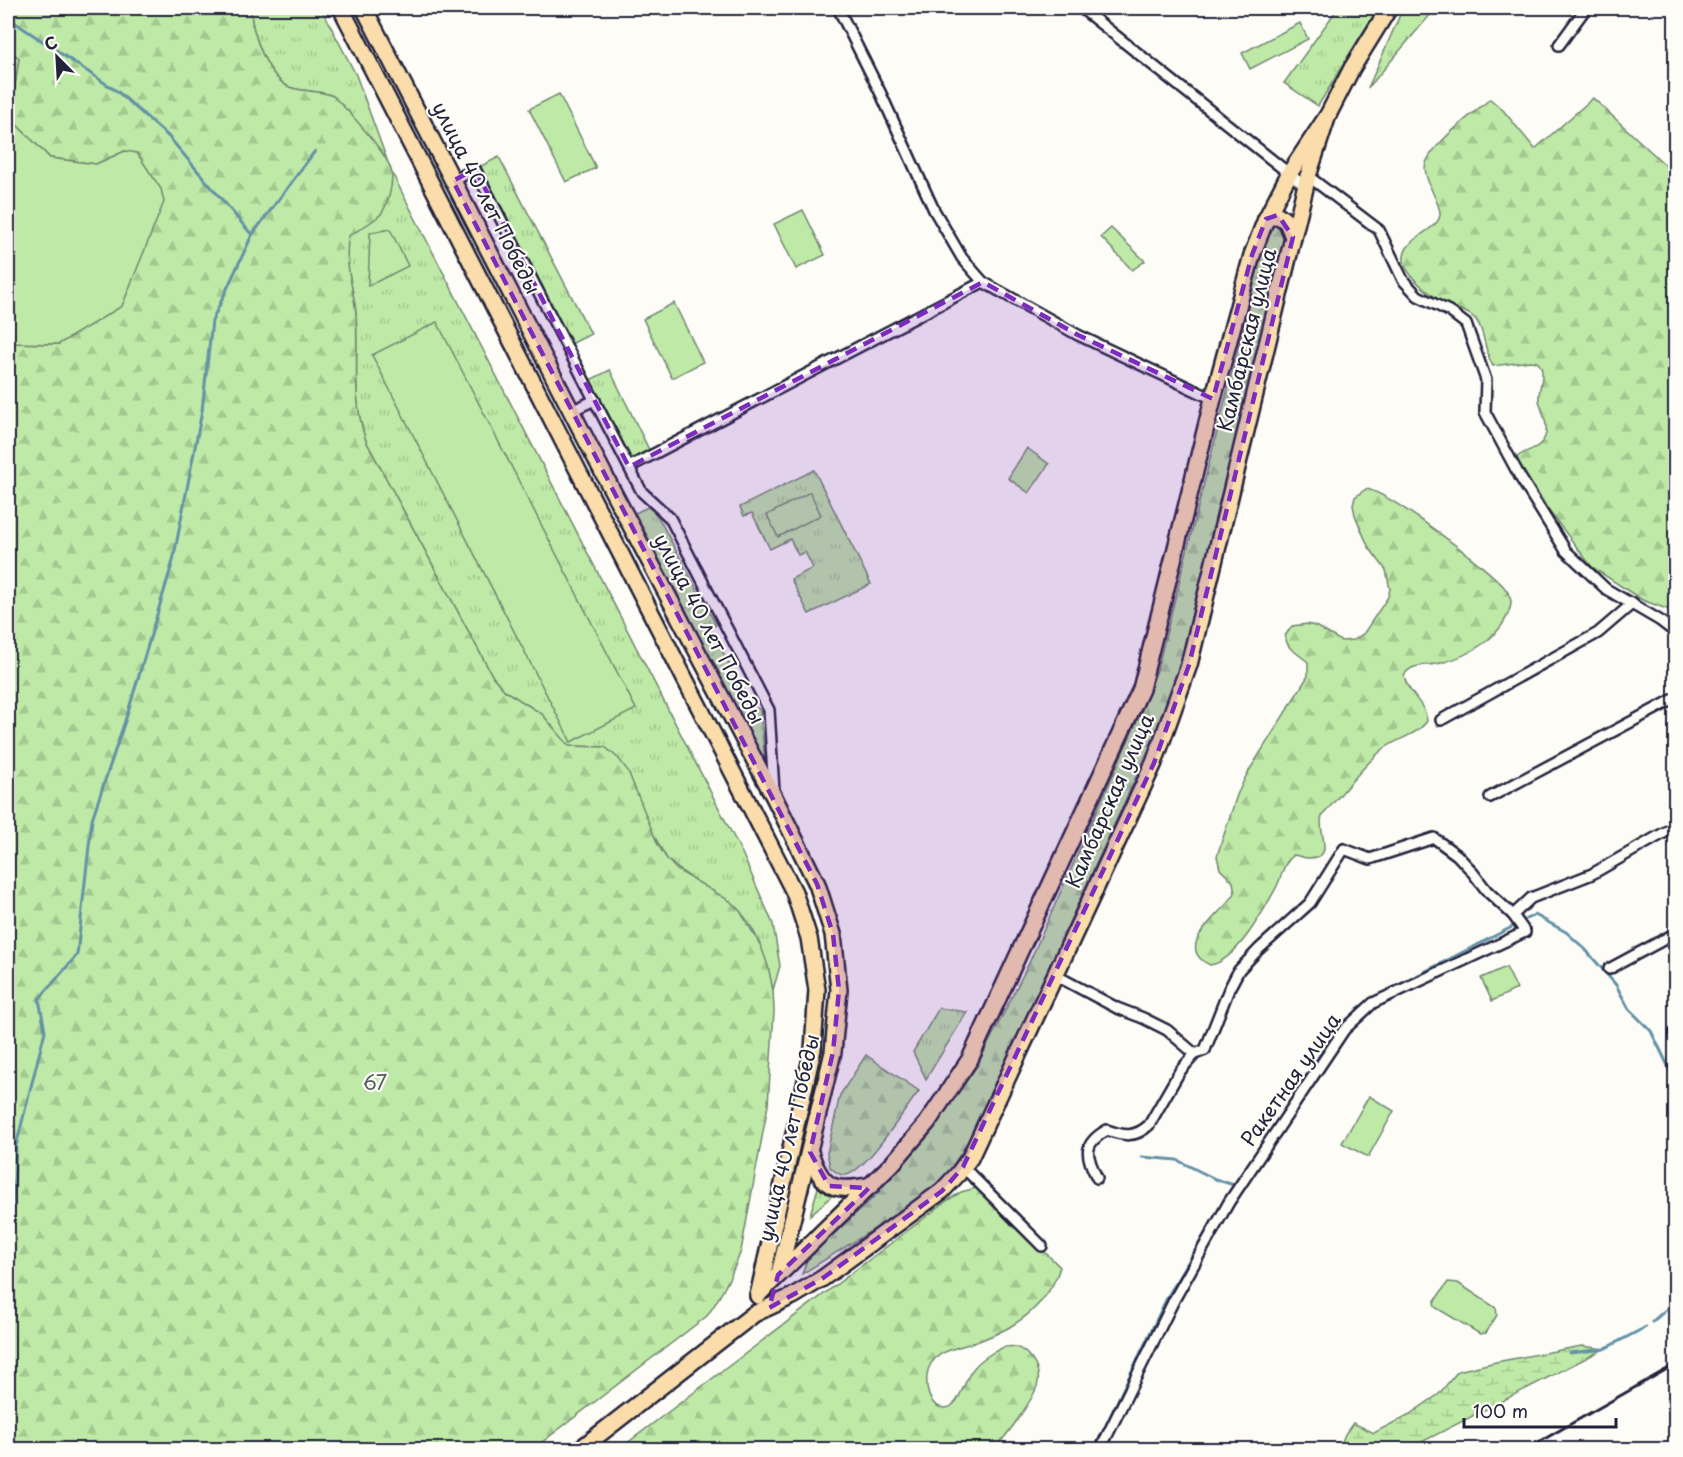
<svg xmlns="http://www.w3.org/2000/svg" width="1683" height="1457" font-family="'Playpen Sans',sans-serif">
	<style>
		.grass { fill: url(#grass-tufts); stroke: #708670; stroke-width: 1.5 }
		.forest { fill: url(#forest-firs); stroke: #708670; stroke-width: 1.5 }
		.wetland { fill: url(#wetland-marsh); stroke: #708670; stroke-width: 1.5 }
		.park { fill: #bee9a6; stroke: #708670; stroke-width: 1.5 }
		.lines { fill: none; stroke-linecap: round; stroke-linejoin: round }
		.stream { stroke: #6392a6; stroke-width: 3 }
		.street-casing { stroke: #22223b; stroke-width: 14 }
		.primary-casing { stroke: #22223b; stroke-width: 20 }
		.street { stroke: #fdfcf7; stroke-width: 9 }
		.primary { stroke: #faddab; stroke-width: 15 }
		.rail { stroke: #22223b; stroke-width: 3 }
		.marked { fill: #7b2cbf; fill-opacity: 0.2; stroke: #7b2cbf; stroke-width: 4.5; stroke-dasharray: 12 8; stroke-linejoin: round }
		.labels { text-anchor: middle; stroke-width: 4.5; stroke-linejoin: round; paint-order: stroke }
		.street-label { font-size: 20px; fill: #22223b; stroke: #fdfcf7 }
		.park-label { font-size: 20px; fill: #515e5b; stroke: #fdfcf7 }
	</style>
	<defs>
		<pattern id="grass-tufts" width="24" height="20" patternUnits="userSpaceOnUse" patternTransform="scale(1.5)"><rect width="24" height="20" fill="#bee9a6"/><path d="M3 7l-1-3M5 7V3M7 7l1-3M15 17l-1-3M17 17v-4M19 17l1-3" fill="none" stroke="#a3c890"/></pattern>
		<pattern id="forest-firs" width="22" height="20" patternUnits="userSpaceOnUse" patternTransform="scale(1.5)"><rect width="22" height="20" fill="#bee9a6"/><path d="M5 1l3.5 6h-7zM16 11l3.5 6h-7z" fill="#a3c890"/></pattern>
		<pattern id="wetland-marsh" width="20" height="14" patternUnits="userSpaceOnUse" patternTransform="scale(1.5)"><rect width="20" height="14" fill="#bee9a6"/><path d="M1 5h8M5 5V1M11 12h8M15 12V8" fill="none" stroke="#a3c890"/></pattern>
	</defs>
	<rect width="100%" height="100%" fill="#fdfcf7"/>
	<filter id="ink" filterUnits="userSpaceOnUse"><feTurbulence type="fractalNoise" baseFrequency=".0167" numOctaves="2"/><feDisplacementMap in="SourceGraphic" scale="12" xChannelSelector="R" yChannelSelector="G"/><feConvolveMatrix kernelMatrix="1 2 1 2 8 2 1 2 1" color-interpolation-filters="sRGB"/></filter>
	<g filter="url(#ink)">
		<!-- grass -->
		<g class="grass">
			<path d="M251,8H321L356,75L391,171L742,853L773,924L780,966L773,990C766,959 756,920 728,901C708,887 685,877 667,859L605,747L569,746L542,714L505,691L493,677L366,441C351,397 359,359 356,314C354,289 343,261 348,236L381,214L391,171L381,151L333,96C320,90 306,92 292,88C268,81 250,30 251,8Z"/>
			<polygon points="1338,8 1378,8 1318,106 1284,83"/>
			<polygon points="1403,8 1436,8 1368,88"/>
			<polygon points="499,157 591,334 567,346 475,169"/>
			<polygon points="610,370 652,456 629,467 586,382"/>
			<polygon points="814,470 871,584 809,614 791,579 813,568 805,552 798,555 790,539 770,549 752,513 744,516 740,507"/>
			<polygon points="648,507 657,515 716,625 710,628 752,707 760,709 765,763 635,513"/>
			<polygon points="939,1008 967,1012 926,1079 913,1052"/>
			<polygon points="819,1184 825,1191 834,1194 810,1215"/>
		</g>
		<!-- forest -->
		<g class="forest">
			<path d="M8,8H251C250,30 268,81 292,88C306,92 320,90 333,96C347,109 387,153 391,170C394,182 388,206 380,215C371,223 358,230 349,236C343,261 354,289 356,314C359,359 351,397 366,441L493,677L505,691L542,714L569,746L605,747L619,759L628,771L658,845L667,859L677,870L730,901L740,911L761,946L768,966L773,990L774,1011L768,1105L741,1251C732,1275 722,1295 707,1316L533,1449H8V343L59,344L125,151L96,164L50,158L10,118L19,58L8,49Z"/>
			<path d="M1593,98L1675,174V612L1642,600L1592,567L1516,468L1515,459C1524,449 1539,451 1545,437C1549,424 1542,413 1539,400C1538,389 1545,376 1541,367C1538,361 1535,361 1530,361L1493,366C1483,351 1486,327 1472,316C1466,311 1459,310 1452,307C1436,299 1401,275 1404,256C1407,235 1442,230 1440,212C1437,197 1426,184 1425,168C1425,149 1475,112 1490,99L1503,110L1535,149Z"/>
			<polygon points="1279,221 1286,234 1177,675 1163,718 970,1139 944,1179 908,1208 802,1274 808,1258 875,1196 936,1124 977,1066 1029,963 1144,705 1157,670 1267,233 1271,224"/>
			<path d="M1366,489C1389,492 1487,567 1504,587C1509,593 1513,600 1510,608C1502,637 1469,656 1441,663C1427,667 1413,662 1404,675C1407,694 1426,703 1427,721C1417,736 1394,739 1381,751C1359,770 1341,795 1322,816C1316,831 1338,859 1308,858C1303,858 1299,856 1294,855C1283,862 1282,877 1276,888C1264,910 1236,962 1210,965C1170,946 1224,913 1235,893L1233,882L1220,869L1217,856L1237,795L1247,774L1308,676V662L1290,648L1287,643L1285,636L1292,626L1308,624L1317,627L1341,641L1354,640L1364,633L1388,597L1390,589L1386,570L1368,546L1355,515L1353,505L1355,497Z"/>
			<path d="M866,1055L919,1091C905,1109 866,1171 846,1175C840,1176 834,1171 830,1167L827,1153L840,1095Z"/>
			<path d="M976,1188L982,1190L1060,1267C1052,1294 1032,1314 1008,1328C999,1333 989,1337 979,1341C959,1348 929,1350 927,1376C926,1389 929,1408 945,1408C960,1408 964,1379 973,1369C979,1361 992,1352 1002,1348C1011,1345 1020,1347 1027,1354C1034,1361 1040,1371 1038,1382C1036,1397 1005,1438 994,1449L618,1450L948,1200L961,1192Z"/>
		</g>
		<!-- wetland -->
		<polygon class="wetland" points="1582,1346 1604,1349 1408,1449 1339,1449 1345,1434 1353,1423 1374,1433 1410,1414 1439,1394 1458,1371 1496,1362"/>
		<!-- park -->
		<g class="park">
			<polygon points="1300,23 1308,39 1250,69 1242,53"/>
			<polygon points="8,49 19,58 10,118 50,158 96,164 125,151 137,153 161,189 164,202 122,306 59,344 8,343"/>
			<polygon points="559,94 596,168 566,182 529,109"/>
			<polygon points="803,210 825,255 796,269 774,224"/>
			<polygon points="1111,228 1145,261 1132,270 1101,237"/>
			<polygon points="390,229 408,266 368,286 370,233"/>
			<polygon points="674,303 703,362 672,378 643,319"/>
			<polygon points="437,322 636,709 571,742 372,355"/>
			<polygon points="1027,448 1049,464 1029,493 1008,478"/>
			<polygon points="810,492 821,515 778,537 767,515"/>
			<polygon points="1506,967 1517,989 1492,1001 1481,978"/>
			<polygon points="1369,1096 1394,1111 1368,1157 1342,1143"/>
			<polygon points="1448,1282 1458,1283 1496,1308 1497,1315 1486,1333 1480,1334 1435,1307 1434,1302"/>
		</g>
		<g class="lines">
			<!-- stream -->
			<g class="stream">
				<polyline points="8,18 118,92 168,136 252,235"/>
				<polyline points="1526,919 1535,915 1566,932 1585,949 1616,985 1629,1009 1651,1031 1676,1082"/>
				<polyline points="1357,1009 1377,996 1514,926"/>
				<polyline points="1256,1154 1321,1053 1343,1023"/>
				<polyline points="1142,1157 1177,1160 1215,1179 1234,1185"/>
				<polyline points="1231,1190 1239,1179"/>
				<polyline points="8,1274 12,1223 16,1146 45,1031 39,999 77,955 92,819 128,712 173,561 202,411 212,321 252,235 315,151"/>
				<polyline points="1652,1322 1668,1308 1676,1305"/>
				<polyline points="1570,1353 1604,1349 1646,1327"/>
				<polyline points="1094,1450 1168,1296 1221,1207"/>
			</g>
			<defs>
				<g id="street">
					<polyline points="838,8 881,94 934,210 962,258 983,282 1078,335 1213,399"/>
					<polyline points="1081,8 1306,187"/>
					<polyline points="1559,45 1586,8"/>
					<polyline points="1308,176 1379,230 1403,280 1418,296 1449,311 1466,324 1486,380 1485,412 1520,477 1566,551 1606,589 1659,620 1676,633"/>
					<polyline points="453,181 475,169 635,479 642,492 670,518 769,710 774,791"/>
					<polyline points="571,411 595,400"/>
					<polyline points="629,467 983,282"/>
					<polyline points="1441,720 1598,633 1633,603"/>
					<polyline points="1490,797 1676,698"/>
					<polyline points="1609,969 1676,933"/>
					<polyline points="1055,975 1117,1008 1143,1018 1167,1030 1195,1054"/>
					<polyline points="1675,1032 1676,1032"/>
					<polyline points="963,1167 1042,1246"/>
					<path d="M1097,1178C1086,1155 1082,1144 1107,1130C1124,1136 1135,1138 1149,1125L1180,1071L1195,1054L1205,1050L1229,989L1239,970L1259,949L1310,903L1344,849L1370,859L1434,838L1457,855L1470,869L1487,891L1513,915"/>
					<polyline points="1100,1450 1174,1300 1229,1202 1344,1030 1373,1003 1525,932 1513,915 1531,898 1592,874 1676,826"/>
				</g>
				<g id="primary">
					<path d="M341,8C493,302 642,598 794,892L809,938L817,990L813,1049L758,1296"/>
					<polyline points="364,8 612,490 774,797 817,884 833,934 839,990 833,1052 779,1274"/>
					<polyline points="1266,219 1278,215 1287,222 1293,237"/>
					<path d="M810,1152C822,1189 834,1193 872,1185"/>
					<polyline points="758,1295 892,1164 927,1123 970,1059 1141,689 1213,399 1252,255 1266,219 1289,174 1328,115 1352,68 1389,8"/>
					<polyline points="579,1450 754,1314 793,1296 823,1278 942,1191 958,1174 970,1158 1154,763 1189,665 1308,176 1328,115"/>
				</g>
			</defs>
			<!-- street casing -->
			<use href="#street" class="street-casing"/>
			<!-- primary casing -->
			<use href="#primary" class="primary-casing"/>
			<!-- street -->
			<use href="#street" class="street"/>
			<!-- primary -->
			<use href="#primary" class="primary"/>
			<!-- rail -->
			<polyline class="rail" points="1525,1450 1676,1364"/>
		</g>
	</g>
	<!-- marked area -->
	<path class="marked" d="M475,169L629,467L983,282L1078,335L1213,399L1252,255L1266,219L1278,215L1293,237L1189,665L1154,763L963,1167L942,1191L823,1278L769,1308L778,1275L869,1188L829,1186L810,1152L833,1052L839,990L833,934L817,884L453,181Z"/>
	<g class="labels">
		<!-- street labels -->
		<g class="street-label">
			<text transform="translate(486 198) rotate(63)" y="7">улица 40 лет Победы</text>
			<text transform="translate(1247 340) rotate(-76)" y="7">Камбарская улица</text>
			<text transform="translate(709 629) rotate(62)" y="7">улица 40 лет Победы</text>
			<text transform="translate(1110 801) rotate(-66)" y="7">Камбарская улица</text>
			<text transform="translate(1291 1080) rotate(-55)" y="7">Ракетная улица</text>
			<text transform="translate(789 1138) rotate(-77)" y="7">улица 40 лет Победы</text>
		</g>
		<!-- park labels -->
		<g class="park-label">
			<text x="375" y="1090">67</text>
		</g>
	</g>
	<!-- margin -->
	<rect width="1683" height="1457" fill="none" stroke="#fdfcf7" stroke-width="30"/>
	<rect x="15" y="15" width="1653" height="1427" fill="none" stroke="#22223b" stroke-width="2" filter="url(#ink)"/>
	<!-- north arrow -->
	<g transform="translate(57 57) rotate(336)" stroke="#fdfcf7" stroke-width="4.5" paint-order="stroke">
	<path d="M0-4.5L10 22L0 15L-10 22Z" fill="#22223b"/>
	<text y="-9" font-size="16" font-weight="bold" text-anchor="middle" fill="#22223b">С</text>
	</g>
	<!-- scale -->
	<path d="M1464 1418v9h152v-9" fill="none" stroke="#22223b" stroke-width="3"/>
	<text x="1473" y="1418" font-size="18" fill="#22223b" stroke="#fdfcf7" stroke-width="4.5" paint-order="stroke">100 m</text>
</svg>
